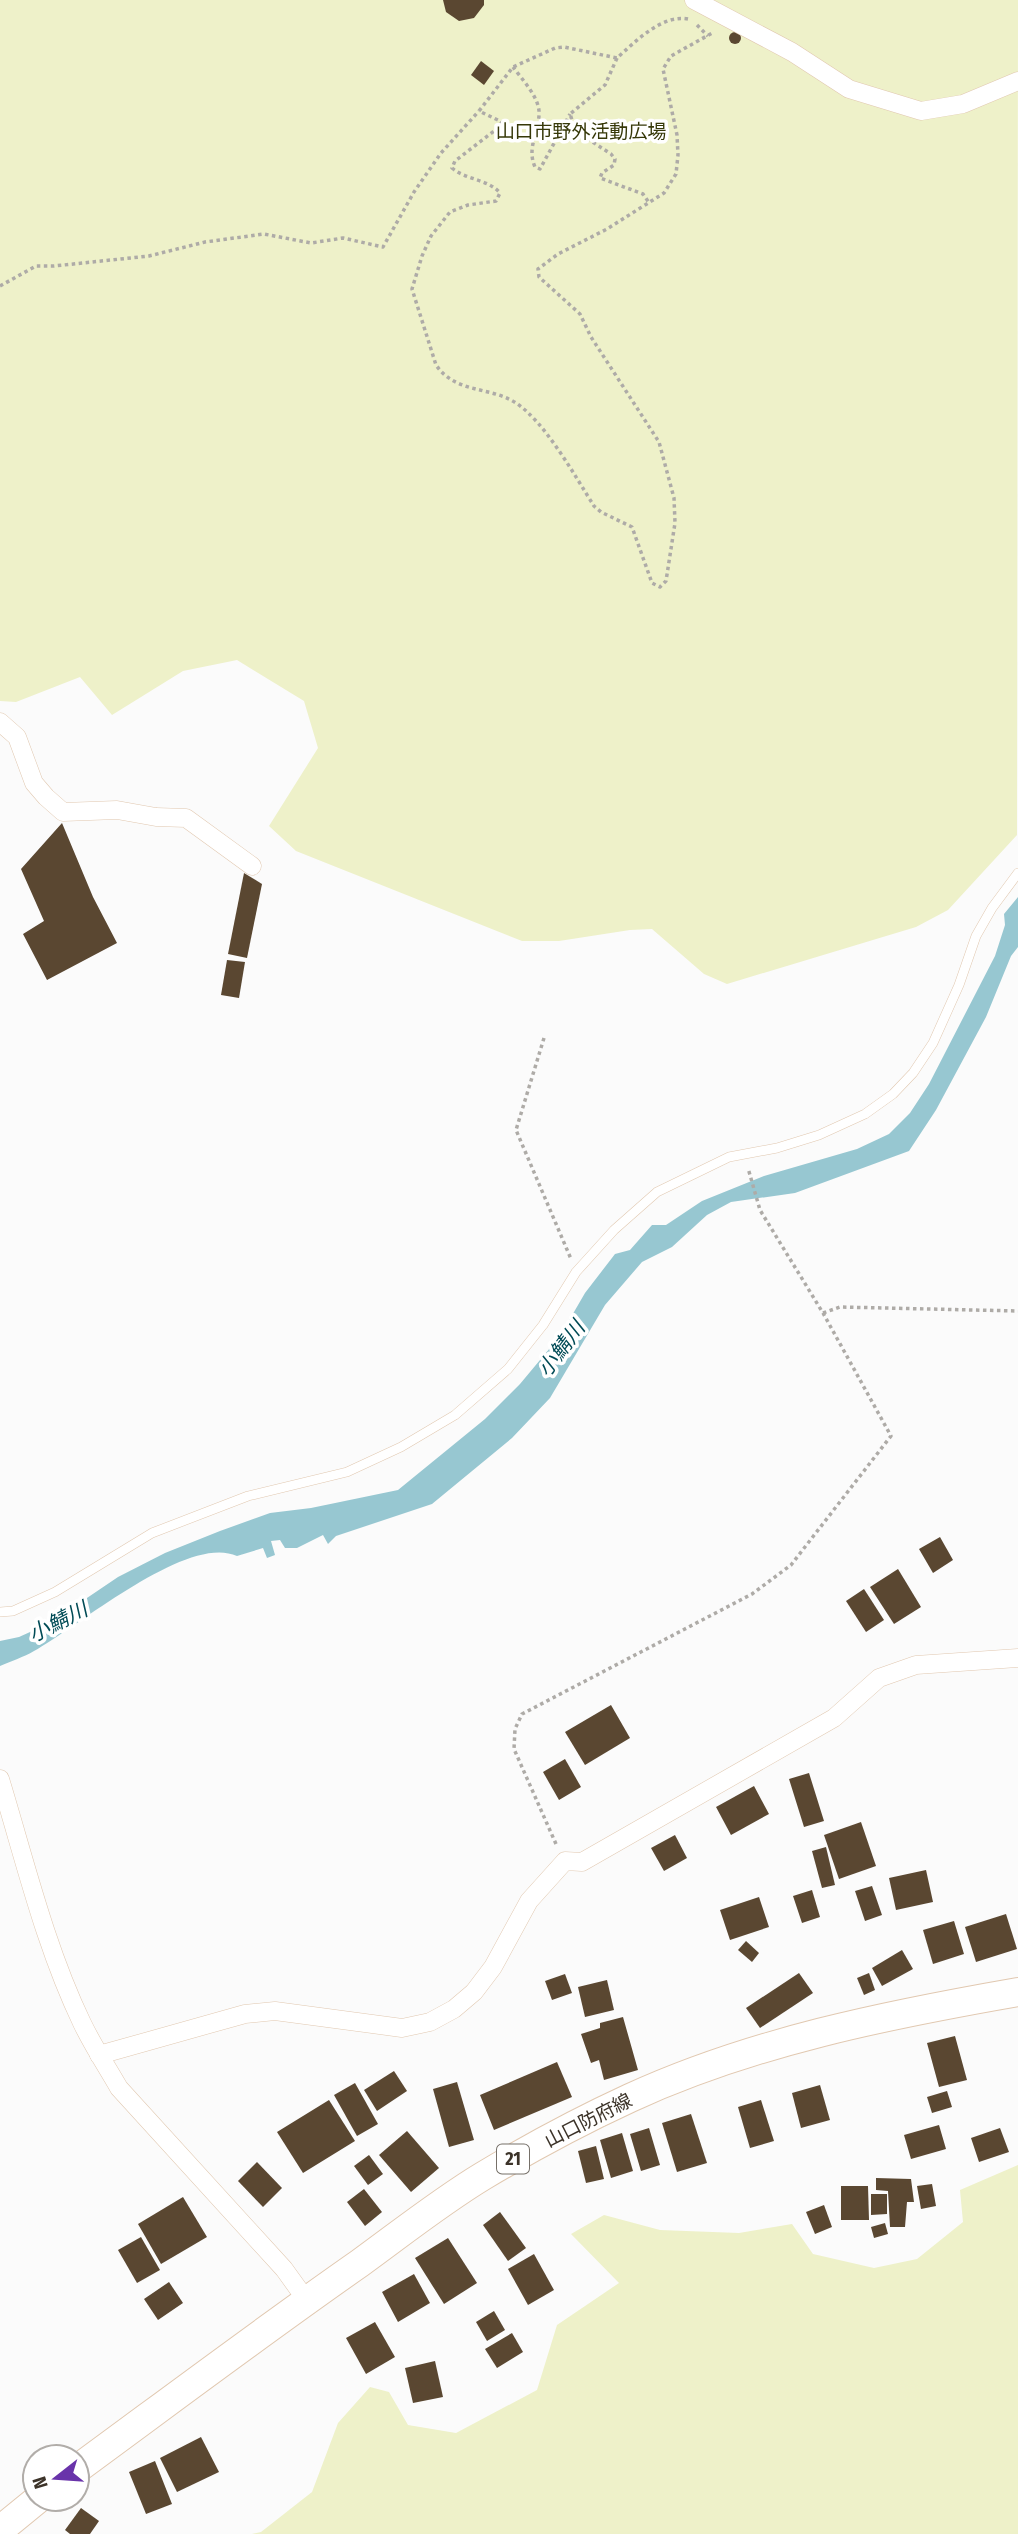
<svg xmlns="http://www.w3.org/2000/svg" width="1018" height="2534" font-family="'Fira Sans Condensed','Noto Sans JP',sans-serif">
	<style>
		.green { fill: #eef1c9 }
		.water { fill: #97c7d1 }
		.building { fill: #5a4731 }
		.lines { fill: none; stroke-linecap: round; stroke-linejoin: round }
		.lane-casing { stroke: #e1c8b0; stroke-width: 10 }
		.street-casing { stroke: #e1c8b0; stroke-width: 19 }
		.primary-casing { stroke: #e1c8b0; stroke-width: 30 }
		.path { stroke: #aeaba7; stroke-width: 3.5; stroke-dasharray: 3.5 3.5; stroke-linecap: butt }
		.lane { stroke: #fff; stroke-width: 9 }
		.street { stroke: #fff; stroke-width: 18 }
		.primary { stroke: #fff; stroke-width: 28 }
		.labels { text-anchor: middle; stroke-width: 7; stroke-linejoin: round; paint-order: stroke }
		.shield { fill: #fff; stroke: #767069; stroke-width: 2 }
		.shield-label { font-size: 18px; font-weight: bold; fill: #3c3329 }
		.park-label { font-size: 19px; fill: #363808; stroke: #fff }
		.street-label { font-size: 19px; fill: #3c3329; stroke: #fff }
		.water-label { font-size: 21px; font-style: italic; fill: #014b56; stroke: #fff }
	</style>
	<rect width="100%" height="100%" fill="#fbfbfb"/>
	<!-- green -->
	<g class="green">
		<polygon points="0,0 1018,0 1017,835 948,910 916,927 727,984 704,974 652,929 630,930 559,941 522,941 296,851 269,826 318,748 304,701 237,660 183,671 112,715 80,677 16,702 0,701"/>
		<polygon points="1018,2165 1018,2534 252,2534 261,2532 312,2492 338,2423 370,2387 389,2392 408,2425 456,2433 537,2390 557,2325 619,2283 571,2234 604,2215 660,2230 739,2233 792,2224 813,2254 874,2268 917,2259 963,2222 960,2190"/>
	</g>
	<!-- water -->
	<path class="water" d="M1018,897V947L1011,956L986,1017L936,1110L909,1151L795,1193L731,1202L707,1215L672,1247L642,1262L605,1305L550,1398L512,1438L432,1504L336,1536L328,1544L323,1535L297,1548H285L280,1540L271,1541L275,1555L267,1558L263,1548L237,1556C188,1533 79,1626 34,1651C24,1657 11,1661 0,1666V1641L19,1637L50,1623L118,1577L165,1553L220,1531L270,1513L311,1508L398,1490L485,1419L520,1384L560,1336L585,1293L615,1254L630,1250L652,1225H666L702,1201L764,1176L857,1149L889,1134L910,1113L929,1084L995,956L1005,925L1004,914Z"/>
	<!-- building -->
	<g class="building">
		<polygon points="443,0 484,0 484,5 474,18 459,21 446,12"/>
		<circle cx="735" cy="38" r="6"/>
		<polygon points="481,61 494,71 484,85 471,75"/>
		<polygon points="62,823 93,897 117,943 47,980 23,934 44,921 21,869"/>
		<polygon points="244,873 262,884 247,958 228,954"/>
		<polygon points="227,960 245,962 239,998 221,995"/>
		<polygon points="940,1537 953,1560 933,1573 919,1549"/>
		<polygon points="898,1569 921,1607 894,1624 870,1587"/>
		<polygon points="864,1589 884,1620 866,1632 846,1601"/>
		<polygon points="611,1705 630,1738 585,1765 565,1732"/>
		<polygon points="565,1759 581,1787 559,1800 543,1772"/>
		<polygon points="809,1773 824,1821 804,1827 789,1779"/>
		<polygon points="754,1786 769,1814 731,1835 716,1807"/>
		<polygon points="861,1822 876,1866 839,1879 824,1835"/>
		<polygon points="675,1835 687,1858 664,1871 651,1848"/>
		<polygon points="826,1847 835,1885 822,1888 812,1851"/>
		<polygon points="926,1870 933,1902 896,1910 889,1878"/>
		<polygon points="872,1886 882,1915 865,1921 855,1891"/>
		<polygon points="812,1890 820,1917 802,1923 793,1896"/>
		<polygon points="759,1897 769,1927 730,1940 720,1910"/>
		<polygon points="1006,1914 1017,1949 976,1962 965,1927"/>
		<polygon points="954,1921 964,1954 933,1964 923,1930"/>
		<polygon points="746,1941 759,1953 752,1962 738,1950"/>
		<polygon points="902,1950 913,1969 882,1986 872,1968"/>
		<polygon points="799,1973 813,1993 760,2028 746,2008"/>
		<polygon points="869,1973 875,1990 864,1995 857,1978"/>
		<polygon points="565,1974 572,1993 552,2000 545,1981"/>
		<polygon points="607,1980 614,2010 585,2017 578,1987"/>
		<polygon points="623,2017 638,2070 604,2080 599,2060 591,2063 581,2034 600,2028 600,2023"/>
		<polygon points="955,2036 967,2080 939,2087 927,2043"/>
		<polygon points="557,2062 572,2097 494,2130 480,2095"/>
		<polygon points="394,2071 407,2091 377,2111 364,2090"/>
		<polygon points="457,2082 474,2140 449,2147 433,2089"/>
		<polygon points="355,2083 378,2124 357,2136 334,2095"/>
		<polygon points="820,2085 830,2120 801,2128 792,2093"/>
		<polygon points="947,2091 952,2107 932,2113 927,2097"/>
		<polygon points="329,2100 355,2141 303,2173 277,2132"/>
		<polygon points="761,2100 774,2141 750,2148 738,2107"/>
		<polygon points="691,2114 707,2163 677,2172 662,2123"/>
		<polygon points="939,2125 946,2149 911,2159 904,2135"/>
		<polygon points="649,2128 660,2165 641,2171 630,2134"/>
		<polygon points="1000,2128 1009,2152 979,2162 971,2138"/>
		<polygon points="407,2131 439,2168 411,2192 379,2155"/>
		<polygon points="622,2133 633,2171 611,2178 600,2140"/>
		<polygon points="596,2146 604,2179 586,2183 578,2151"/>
		<polygon points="369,2155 383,2174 368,2185 354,2166"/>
		<polygon points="257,2162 282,2188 263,2207 238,2181"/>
		<polygon points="876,2178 911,2179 914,2202 907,2202 905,2227 890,2227 888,2191 876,2190"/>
		<polygon points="932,2184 936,2206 921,2209 917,2186"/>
		<polygon points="841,2186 868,2186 869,2220 841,2220"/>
		<polygon points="364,2189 382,2212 365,2226 347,2202"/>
		<polygon points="871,2194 887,2194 887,2214 871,2215"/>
		<polygon points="183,2197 207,2237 161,2264 138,2224"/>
		<polygon points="824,2205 832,2227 815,2234 806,2212"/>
		<polygon points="500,2212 526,2248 508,2261 483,2225"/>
		<polygon points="885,2223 888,2234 874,2238 871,2227"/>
		<polygon points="141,2237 160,2270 137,2283 118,2250"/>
		<polygon points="448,2238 477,2283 444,2304 415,2258"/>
		<polygon points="534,2254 554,2290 528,2305 508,2269"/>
		<polygon points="414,2274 430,2303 398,2322 382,2292"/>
		<polygon points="169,2282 183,2303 158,2320 144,2299"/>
		<polygon points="494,2311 505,2330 487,2341 476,2322"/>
		<polygon points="375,2322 395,2357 366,2374 346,2338"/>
		<polygon points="512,2333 523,2352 497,2368 485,2349"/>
		<polygon points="435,2361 443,2397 413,2403 405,2368"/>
		<polygon points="201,2437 219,2472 177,2492 160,2458"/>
		<polygon points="155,2461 172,2504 146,2514 129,2472"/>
		<polygon points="81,2508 99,2521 90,2534 70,2534 65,2530"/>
	</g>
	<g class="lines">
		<defs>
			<polyline id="lane" points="0,1612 13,1611 55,1592 152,1533 248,1496 347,1472 401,1447 455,1415 508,1369 543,1325 576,1272 614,1230 657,1192 729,1157 777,1148 819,1135 865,1114 893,1094 913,1073 933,1043 959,985 976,936 992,908 1018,873"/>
			<g id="street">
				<polyline points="694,0 792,52 849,89 921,111 963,104 1018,81"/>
				<polyline points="0,722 17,737 34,783 46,797 63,812 117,810 156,817 186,818 252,866"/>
				<path d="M0,1779C25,1861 45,1946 82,2023C93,2046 107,2067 119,2088L284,2269L307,2301"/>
				<polyline points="99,2055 245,2014 275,2011 402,2028 430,2022 454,2009 474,1992 493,1967 529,1901 565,1861 582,1862 834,1718 879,1678 916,1665 1018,1658"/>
			</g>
			<g id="primary">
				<path d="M77,2469C171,2400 264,2330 360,2263C400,2234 440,2202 483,2176C530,2148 580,2121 630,2098C752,2042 886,2015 1018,1992"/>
				<polyline points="0,2530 38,2499"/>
			</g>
		</defs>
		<!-- lane casing -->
		<use href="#lane" class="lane-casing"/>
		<!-- street casing -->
		<use href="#street" class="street-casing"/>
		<!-- primary casing -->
		<use href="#primary" class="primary-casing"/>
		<!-- path -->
		<g class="path">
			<path d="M688,19C662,14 635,42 617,58L564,47L555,48L513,67L479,111L502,122L498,128L455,161L452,168C466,180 488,179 500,193L496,201L468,205L450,212L431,236L422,256L412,289L436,365C456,394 490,386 516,403C545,422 575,476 594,506L601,512L632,527L652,583L660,587L666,581L675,523L674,498L659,442L591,337L580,314L539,277L538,269L558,254L607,229L664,193L676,174L678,155L677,135L663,69L671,56L714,32"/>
			<polyline points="697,25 708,36"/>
			<polyline points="617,58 605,85 570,114 572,120 588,139 611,154 615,159 614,165 602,173 600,178 643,194 650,204"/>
			<path d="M513,67C521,78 538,96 539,111C540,131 526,147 535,167L540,169L570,114"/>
			<polyline points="0,286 36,266 54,266 149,256 205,242 264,234 311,243 343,238 383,247 414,192 441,153 479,111"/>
			<polyline points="544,1038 516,1130 571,1259"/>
			<polyline points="823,1313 840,1307 1018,1311"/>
			<polyline points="556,1844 514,1749 515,1729 522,1714 752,1594 791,1565 891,1436 823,1313 760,1210 748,1168"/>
		</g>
		<!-- lane -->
		<use href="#lane" class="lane"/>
		<!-- street -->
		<use href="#street" class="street"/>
		<!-- primary -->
		<use href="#primary" class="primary"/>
	</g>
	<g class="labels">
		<!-- shield labels -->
		<rect class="shield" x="497" y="2144.5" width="32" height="29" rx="5"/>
		<g class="shield-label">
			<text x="513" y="2165">21</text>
		</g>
		<!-- park labels -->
		<g class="park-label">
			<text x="581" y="138">山口市野外活動広場</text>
		</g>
		<!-- street labels -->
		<g class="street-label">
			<text transform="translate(588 2120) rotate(-27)" y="7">山口防府線</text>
		</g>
		<!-- water labels -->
		<g class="water-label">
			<text transform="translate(561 1349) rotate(-53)" y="7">小鯖川</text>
			<text transform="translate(58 1622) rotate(-27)" y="7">小鯖川</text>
		</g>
	</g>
	<!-- north arrow -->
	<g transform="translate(56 2478) rotate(253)"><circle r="33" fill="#ffffff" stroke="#b1ada9" stroke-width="2"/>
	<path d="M0-5L12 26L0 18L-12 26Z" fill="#6933aa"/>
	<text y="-10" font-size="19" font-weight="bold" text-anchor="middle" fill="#3c3329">N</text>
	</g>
</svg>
